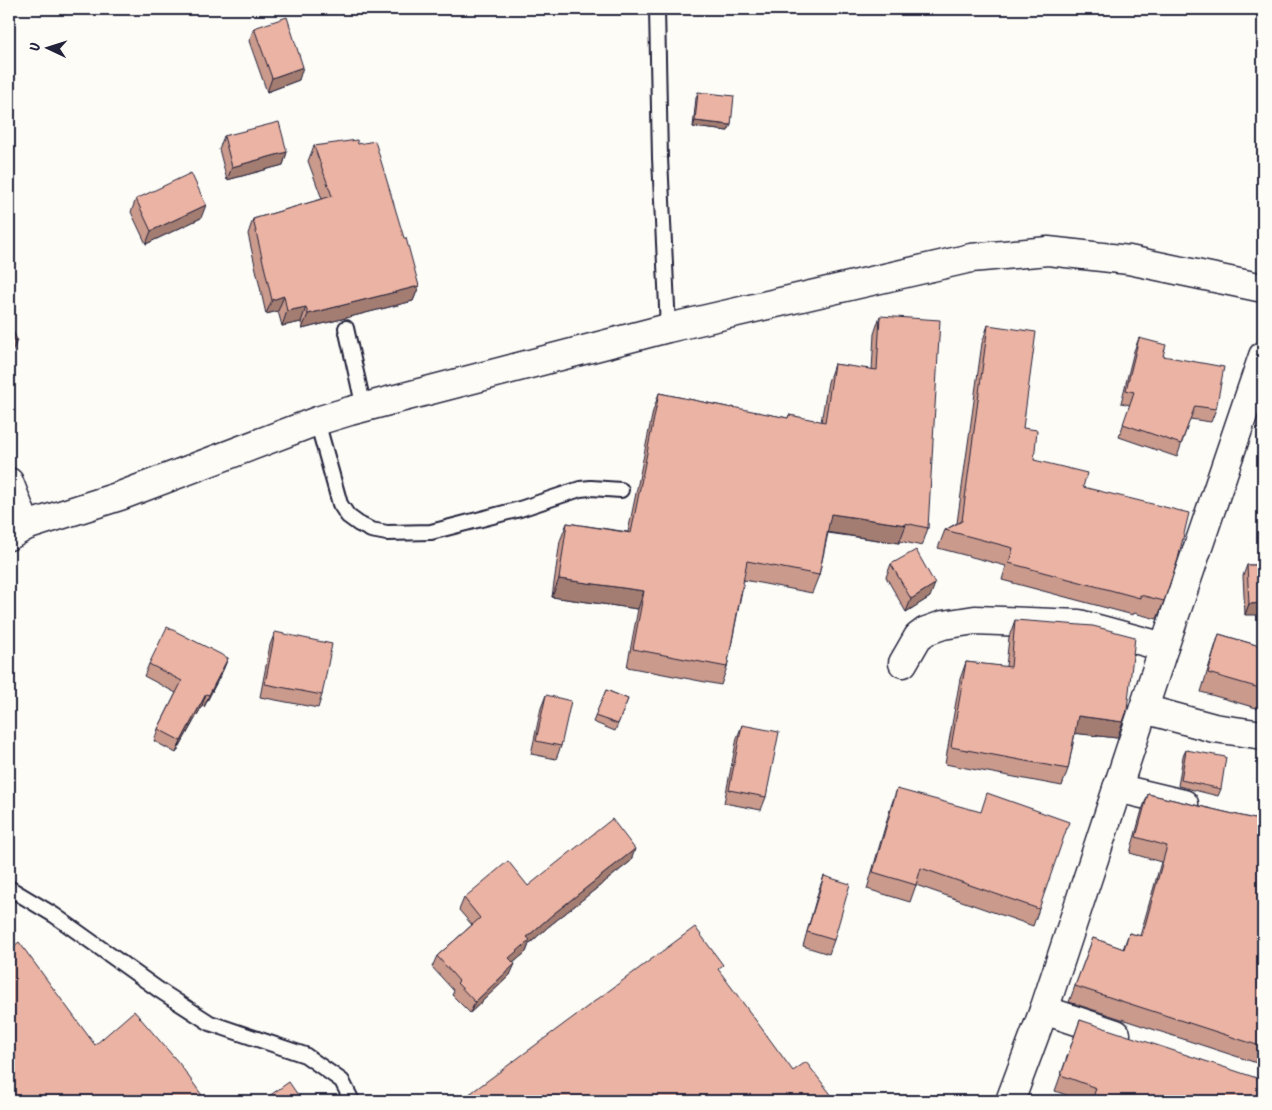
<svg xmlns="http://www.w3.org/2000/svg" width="1272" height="1110" font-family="Kalam,sans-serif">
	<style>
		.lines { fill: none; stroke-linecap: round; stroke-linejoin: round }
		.service-casing { stroke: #22223b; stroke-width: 18 }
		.minor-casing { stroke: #22223b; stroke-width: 31 }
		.service { stroke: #fdfcf7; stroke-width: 14 }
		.minor { stroke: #fdfcf7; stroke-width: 28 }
		.wall { fill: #ca9a8c; stroke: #22223b }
		.shaded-wall { fill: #a47d72; stroke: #22223b }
		.building { fill: #ebb3a3; stroke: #22223b }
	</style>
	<rect width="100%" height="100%" fill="#fdfcf7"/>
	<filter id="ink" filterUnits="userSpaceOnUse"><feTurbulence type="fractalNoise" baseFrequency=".02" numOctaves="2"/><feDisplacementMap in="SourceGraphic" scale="10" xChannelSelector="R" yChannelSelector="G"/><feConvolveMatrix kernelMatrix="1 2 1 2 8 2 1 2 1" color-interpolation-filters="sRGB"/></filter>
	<g filter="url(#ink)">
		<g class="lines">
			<defs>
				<g id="service">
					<polyline points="657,9 660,158 668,328"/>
					<polyline points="346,328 364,408"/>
					<polyline points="317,421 340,504 348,516 359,524 371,530 387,533 431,532 520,509 580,489 591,488 621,490"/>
					<polyline points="9,888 54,915 159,990 210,1023 305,1055 342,1081 352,1101"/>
				</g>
				<g id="minor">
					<polyline points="9,482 26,526"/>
					<polyline points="9,536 26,526 120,496 317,421 350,411 668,328 971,258 1048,251 1129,260 1263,288"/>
					<polyline points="903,663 918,637 926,631 943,625 975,620 1079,624 1164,647"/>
					<polyline points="1144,709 1214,728 1263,735"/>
					<polyline points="1117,788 1184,804"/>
					<polyline points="1044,1010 1116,1034"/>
					<polyline points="1010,1101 1044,1010 1164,647 1263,356"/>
				</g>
			</defs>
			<!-- service casing -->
			<use href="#service" class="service-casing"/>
			<!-- minor casing -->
			<use href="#minor" class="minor-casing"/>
			<!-- service -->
			<use href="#service" class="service"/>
			<!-- minor -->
			<use href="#minor" class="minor"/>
		</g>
		<!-- wall -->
		<g class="wall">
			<polygon points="254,28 299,80 267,92 249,41"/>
			<polygon points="698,92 728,131 693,127 696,98"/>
			<polygon points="224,136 287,152 283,165 227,180 219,149"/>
			<polygon points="358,144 419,286 413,301 302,329 301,322 282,326 278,311 266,314 248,234 253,219 322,199 308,161 314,146"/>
			<polygon points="136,199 201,218 146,244 131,212"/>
			<polygon points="880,316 928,528 922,546 900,541 899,543 828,533 819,575 812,593 744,580 727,667 721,685 627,667 638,609 552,597 560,541 567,523 628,532 653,411 659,393 732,408 788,418 789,415 821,422 828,382 834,364 872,370 874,334"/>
			<polygon points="988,325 1034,460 1083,487 1164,601 1157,619 1134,613 1133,615 1002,580 1006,566 938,548 945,530 957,523 982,343"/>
			<polygon points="1139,338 1163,356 1216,409 1211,422 1190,419 1177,457 1119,437 1130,405 1121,403 1134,351"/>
			<polygon points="891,564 930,597 906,612 886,577"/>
			<polygon points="1247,565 1263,565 1245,615 1243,576"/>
			<polygon points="1015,620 1117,738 1075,733 1068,769 1062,786 945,764 960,679 966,662 1006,667 1009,637"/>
			<polygon points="275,632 322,695 318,708 260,697 270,645"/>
			<polygon points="1219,634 1263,647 1263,710 1201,692 1213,653"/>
			<polygon points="228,658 223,670 204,707 202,706 176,753 154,741 158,729 176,693 144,676 149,664"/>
			<polygon points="606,690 628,699 615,731 593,722"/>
			<polygon points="546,695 561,746 556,759 531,754 541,708"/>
			<polygon points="742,725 766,797 761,810 724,803 737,738"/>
			<polygon points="1186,750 1221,789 1218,796 1178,786 1183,756"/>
			<polygon points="897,789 1039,909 1033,926 916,885 910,902 867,889 891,806"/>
			<polygon points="1148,794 1263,821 1263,1065 1069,1002 1093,938 1123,949 1129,933 1140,936 1161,862 1130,853 1142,810"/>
			<polygon points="631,861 548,927 529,944 526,952 513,963 510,975 470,1013 452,995 454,991 432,967 437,956 472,925 459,910 464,898 528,886"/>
			<polygon points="824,876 834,940 829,954 803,946 819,889"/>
			<polygon points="1080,1020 1263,1101 1083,1101 1055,1091"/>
		</g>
		<!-- shaded-wall -->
		<g class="shaded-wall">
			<polygon points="303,67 299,80 267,92 272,78"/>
			<polygon points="695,121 731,125 728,131 693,127"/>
			<polygon points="287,152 283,165 227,180 232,167"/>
			<polygon points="206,205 201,218 146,244 151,231"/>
			<polygon points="419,286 413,301 302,329 308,314"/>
			<polygon points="284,296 278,311 266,314 272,300"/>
			<polygon points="306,307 301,322 282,326 287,311"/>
			<polygon points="17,340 10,358 9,359 9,343"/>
			<polygon points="831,514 906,525 899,543 825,532"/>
			<polygon points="559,579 644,591 638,609 552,597"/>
			<polygon points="935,584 930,597 906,612 911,599"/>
			<polygon points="1263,603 1263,615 1245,615 1249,604"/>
			<polygon points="228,658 223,670 204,707 209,695"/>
			<polygon points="206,694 202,706 176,753 181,741"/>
			<polygon points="1078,716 1123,722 1117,738 1072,733"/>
			<polygon points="635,849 631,861 548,927 529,944 526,952 505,970 509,958 527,937 552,915"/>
			<polygon points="515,964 510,975 470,1013 475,1002"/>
		</g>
		<!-- building -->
		<g class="building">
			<polygon points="287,17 303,67 272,78 254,28"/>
			<polygon points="698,92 734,96 731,125 695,121"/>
			<polygon points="279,122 287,152 232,167 224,136"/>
			<polygon points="357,140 358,144 375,141 404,238 406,238 419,286 308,314 306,307 287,311 284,296 272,300 253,219 332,196 314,146"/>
			<polygon points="191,173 206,205 151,231 136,199"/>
			<polygon points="880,316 940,320 928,528 905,523 906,525 831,514 819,575 747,561 727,667 633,649 644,591 559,579 567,523 631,533 659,393 732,408 732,407 788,418 789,415 825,422 834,364 877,370"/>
			<polygon points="9,321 17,340 9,343"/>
			<polygon points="988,325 1036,332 1023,428 1037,430 1034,460 1087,473 1083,487 1189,513 1178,559 1164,601 1140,595 1140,598 1009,563 1013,548 945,530 962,521"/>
			<polygon points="1139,338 1166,345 1163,356 1224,367 1216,409 1195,406 1181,444 1123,424 1134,392 1126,390"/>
			<polygon points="916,550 935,584 911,599 891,564"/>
			<polygon points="1247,565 1263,565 1263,603 1249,604"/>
			<polygon points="1015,620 1093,626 1135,637 1127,710 1123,722 1078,716 1068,769 951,747 966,662 1011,667"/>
			<polygon points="167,627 228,658 209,695 206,694 181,741 158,729 182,681 149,664"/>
			<polygon points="275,632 332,644 322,695 265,684"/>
			<polygon points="1219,634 1263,647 1263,689 1208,673"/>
			<polygon points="606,690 628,699 618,724 595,716"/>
			<polygon points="546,695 571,701 561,746 536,741"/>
			<polygon points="742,725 779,732 766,797 729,790"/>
			<polygon points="1186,750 1226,757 1221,789 1181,780"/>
			<polygon points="897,789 981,812 987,793 1069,822 1039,909 921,868 916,885 873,872"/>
			<polygon points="1148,794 1263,821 1263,1047 1075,986 1093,938 1124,949 1129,933 1142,936 1167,846 1136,837"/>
			<polygon points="612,819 635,849 552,915 527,937 530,940 509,958 515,964 475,1002 457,983 459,981 437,956 480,918 464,898 508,861 528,886"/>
			<polygon points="824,876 850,884 834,940 807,932"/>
			<polygon points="695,927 723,965 718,969 793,1071 806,1062 836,1101 460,1101"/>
			<polygon points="19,942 95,1045 134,1011 179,1063 206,1101 9,1101 9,950"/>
			<polygon points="1080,1020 1263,1080 1263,1101 1092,1101 1096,1088 1061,1075"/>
			<polygon points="289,1082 302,1101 262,1101"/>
		</g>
	</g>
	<!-- margin -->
	<rect width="1272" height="1110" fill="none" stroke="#fdfcf7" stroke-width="30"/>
	<rect x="15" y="15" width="1242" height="1080" fill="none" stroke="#22223b" stroke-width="2" filter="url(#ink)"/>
	<!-- north arrow -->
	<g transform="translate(48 48) rotate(274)" stroke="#fdfcf7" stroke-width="4" paint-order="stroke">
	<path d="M0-4L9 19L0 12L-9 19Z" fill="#22223b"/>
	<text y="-8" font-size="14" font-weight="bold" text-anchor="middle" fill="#22223b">U</text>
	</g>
</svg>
